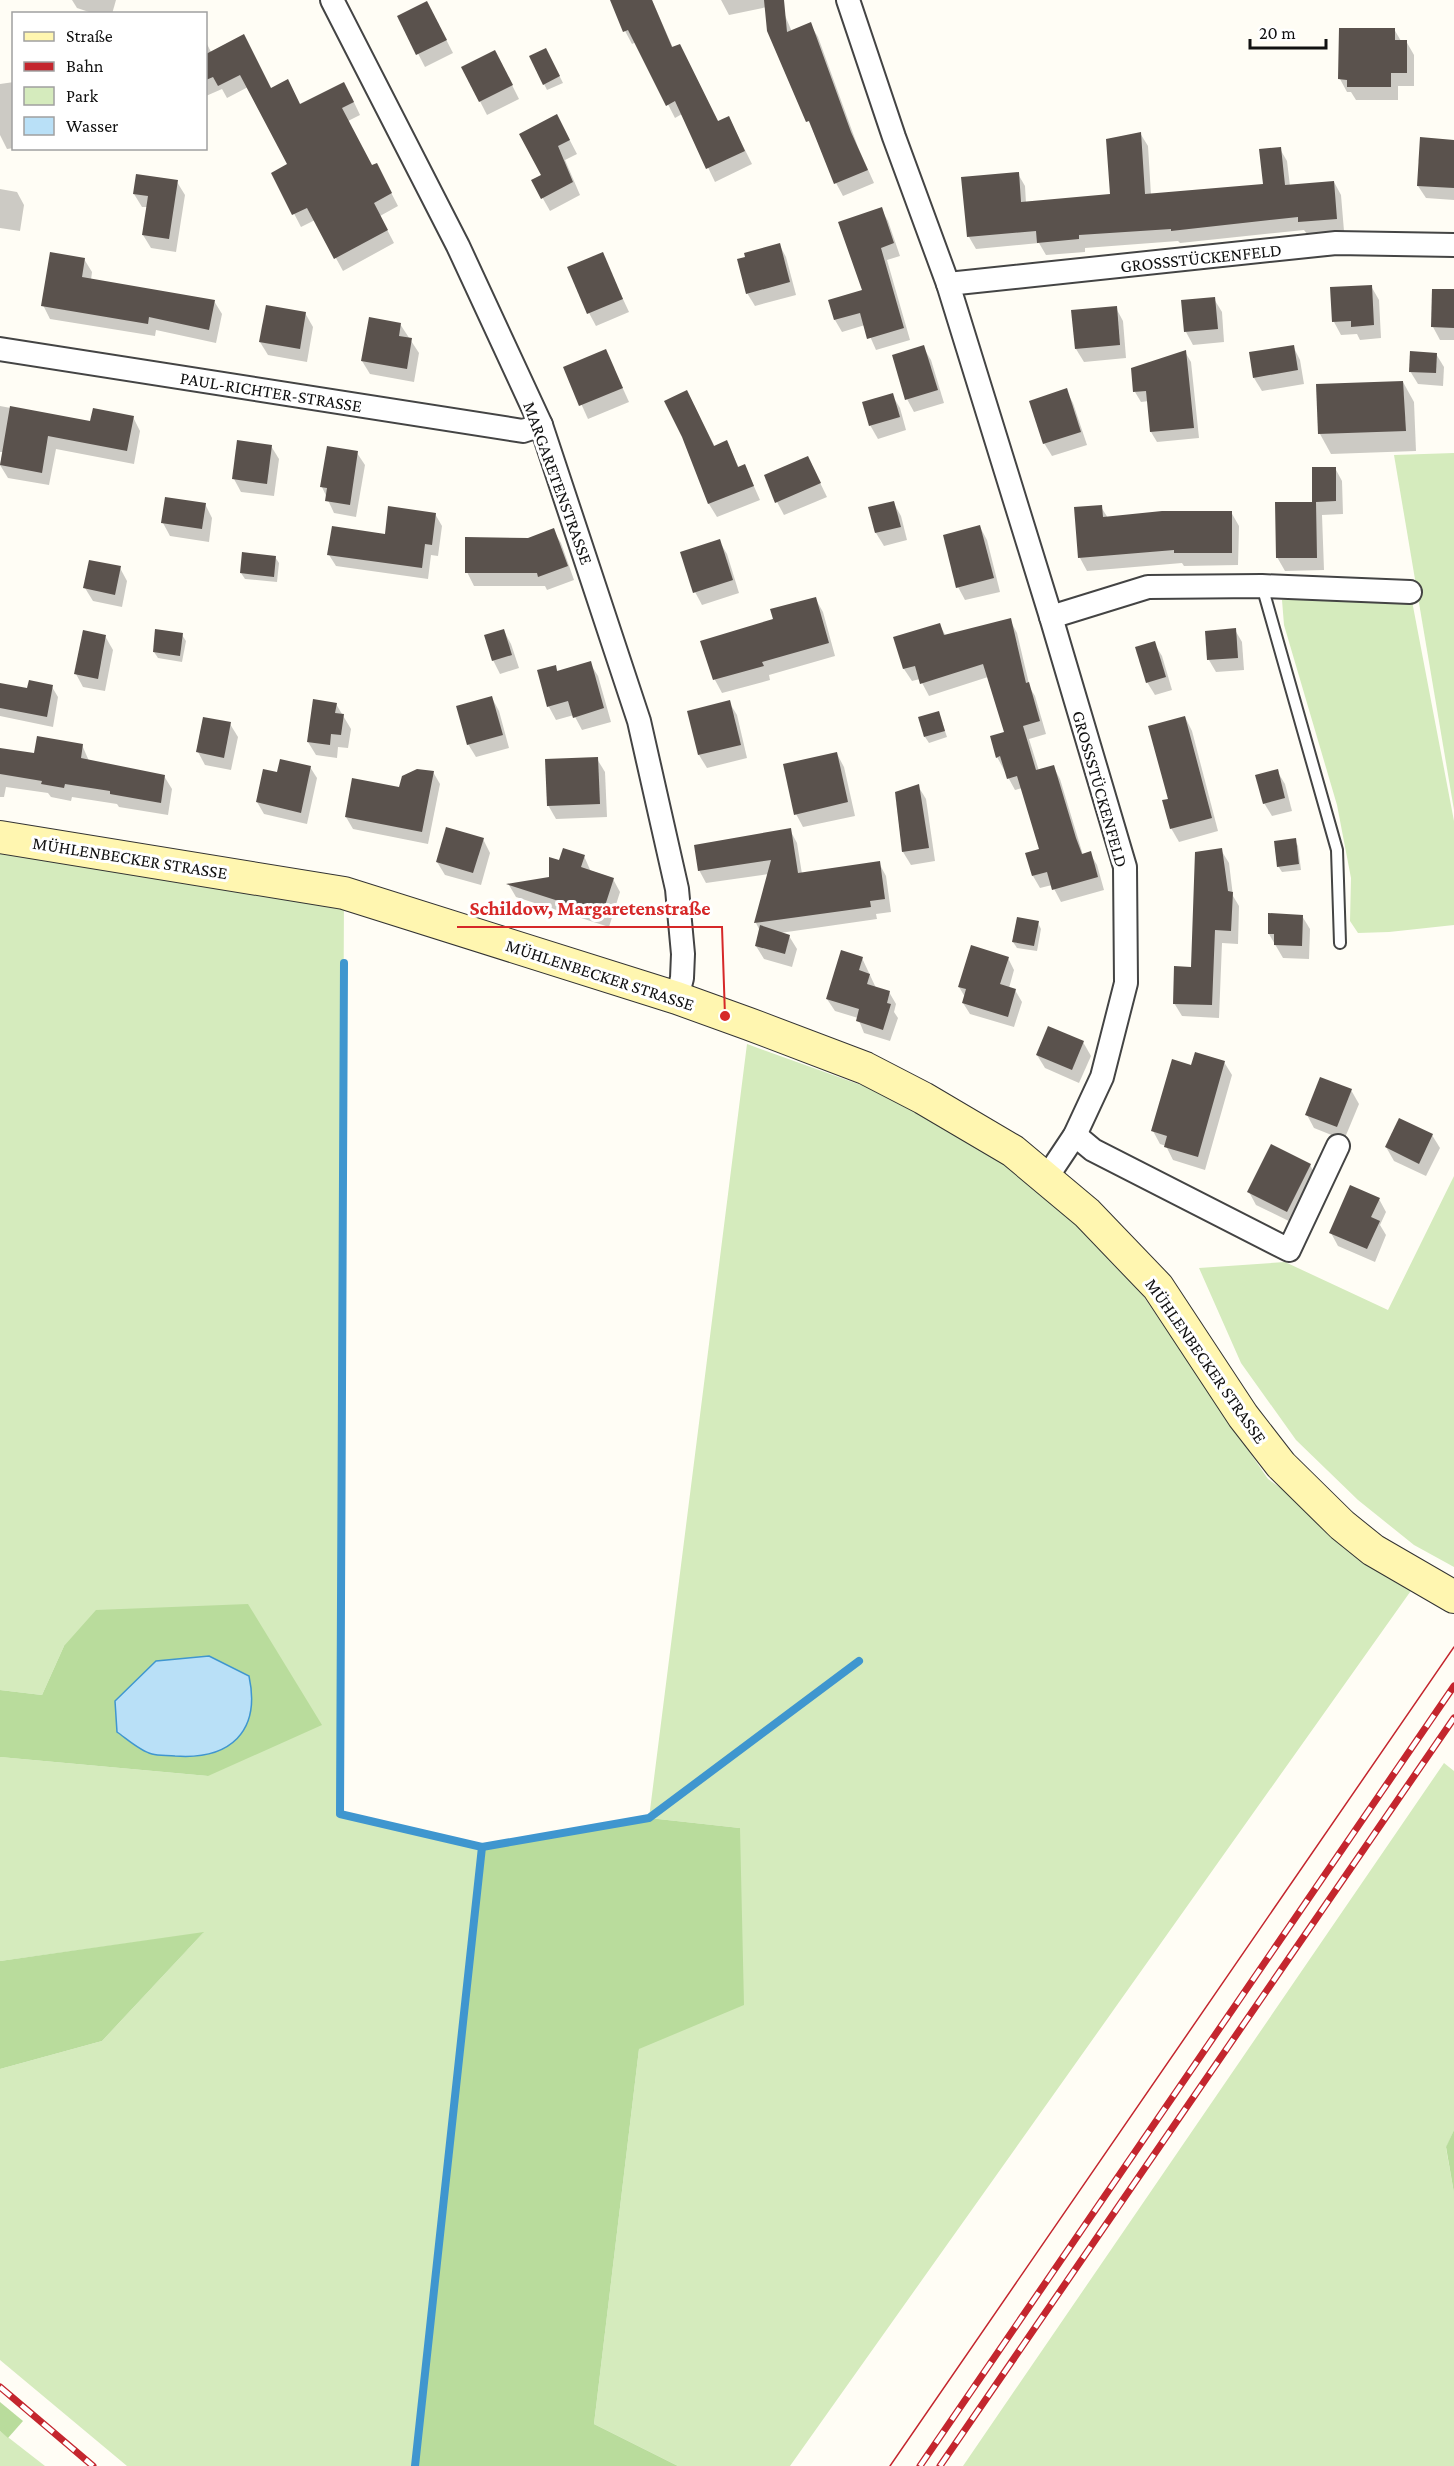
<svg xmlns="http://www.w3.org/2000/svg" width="1454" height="2466" font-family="'Crimson Pro',serif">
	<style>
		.green { fill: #d5ebbd }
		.forest { fill: #b9dc9c }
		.water { fill: #b9e0f7; stroke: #3f96cf; stroke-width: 1.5 }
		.shadow { fill: #0003 }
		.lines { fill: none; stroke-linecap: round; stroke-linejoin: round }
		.stream { stroke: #3f96cf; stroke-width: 8 }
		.building { fill: #5a524d }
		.service-casing { stroke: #444; stroke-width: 14 }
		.minor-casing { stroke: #444; stroke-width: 26 }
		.secondary-casing { stroke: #333; stroke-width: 34 }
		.service { stroke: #fff; stroke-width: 10 }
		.minor { stroke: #fff; stroke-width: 22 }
		.secondary { stroke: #fff6b0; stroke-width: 32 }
		.tram { stroke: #c4262e; stroke-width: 1.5 }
		.rail-casing { stroke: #c4262e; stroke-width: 7 }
		.rail { stroke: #fff; stroke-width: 4.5; stroke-dasharray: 14; stroke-linecap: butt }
		.labels { text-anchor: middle; stroke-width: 6; stroke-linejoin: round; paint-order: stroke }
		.street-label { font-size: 18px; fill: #111; stroke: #fff }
		.leader { fill: none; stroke: #d62828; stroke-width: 2 }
		.callout-dot { fill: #d62828; stroke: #fff; stroke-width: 2 }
		.callout-label { font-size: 20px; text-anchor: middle; font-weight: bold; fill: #d62828; stroke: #fff; stroke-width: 6; stroke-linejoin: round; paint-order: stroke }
	</style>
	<rect width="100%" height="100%" fill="#fffdf5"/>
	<!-- green -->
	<g class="green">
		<polygon points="1454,453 1454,810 1394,455"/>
		<polygon points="1315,597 1412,601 1454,821 1454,925 1389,932 1358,933 1350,921 1351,878 1337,805 1284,625 1282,600"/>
		<polygon points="0,837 344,893 340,1813 482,1847 416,2466 127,2466 0,2360 0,2069 102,2041 203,1933 0,1961 0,1757 208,1776 64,1646 42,1695 0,1690"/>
		<polygon points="747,1044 858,1084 923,1098 1047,1177 1144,1297 1268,1479 1369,1550 1420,1578 790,2466 678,2466 594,2424 639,2049 740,1828 649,1818"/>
		<polygon points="1454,1176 1454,1567 1414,1545 1358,1500 1296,1440 1241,1363 1199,1268 1285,1262 1388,1310"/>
		<polygon points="1444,1763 1454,1771 1454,2130 1446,2148 1454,2193 1454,2466 963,2466"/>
		<polygon points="0,2431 45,2466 0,2466"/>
	</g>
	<!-- forest -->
	<g class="forest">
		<polygon points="248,1604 322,1725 208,1776 0,1757 0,1690 42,1695 64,1646 96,1610"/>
		<polygon points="649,1818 740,1828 744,2005 639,2049 594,2424 678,2466 416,2466 482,1847"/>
		<polygon points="204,1932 102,2041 0,2069 0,1961"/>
		<polygon points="1454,2130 1454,2193 1446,2147"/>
		<polygon points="0,2402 23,2421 8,2438 0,2431"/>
	</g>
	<!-- water -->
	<path class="water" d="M209,1656L249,1676C261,1732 230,1760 175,1756C168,1755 159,1756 152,1754C140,1751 127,1739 117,1732L115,1701L156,1661Z"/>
	<!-- shadow -->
	<g class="shadow">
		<polygon points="72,0 116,0 112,14 95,14 77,8"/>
		<polygon points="611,0 652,0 673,48 719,123 729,118 752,164 715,182 682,114 675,118 636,42 632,44 625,31"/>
		<polygon points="721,0 771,0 772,6 729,15"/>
		<polygon points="784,13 792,32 810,24 818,37 858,147 874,183 843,196 836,183 769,31"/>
		<polygon points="434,16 453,53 425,67 399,17"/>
		<polygon points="1394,29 1401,41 1406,41 1414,55 1414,86 1398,86 1398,100 1356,100 1351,92 1347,92 1340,79"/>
		<polygon points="206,42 211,52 300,106 351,96 360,115 348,121 372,167 383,177 398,206 380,216 394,243 343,271 315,220 301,227 273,173 289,165 248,87 227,98 222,89 206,96"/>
		<polygon points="549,55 563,83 547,90 544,84"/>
		<polygon points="502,65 519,99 487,115 463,68"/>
		<polygon points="14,82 14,148 7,149 0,135 0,84"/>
		<polygon points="564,129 577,154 565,160 580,195 550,211 533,181 543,176"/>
		<polygon points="1140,133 1148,146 1151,195 1265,185 1280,149 1287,161 1290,186 1334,182 1341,195 1344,231 1307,234 1304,230 1180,243 1178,241 1085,248 1085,252 1046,255 1039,243 976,249 969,237 1018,174 1025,186 1026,203 1112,195"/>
		<polygon points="1454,141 1454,200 1426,198 1418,186"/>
		<polygon points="177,182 185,195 176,252 151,248 143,235 147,207 142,207 134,194"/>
		<polygon points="0,189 17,192 24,205 20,231 0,228"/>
		<polygon points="881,209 888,221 900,256 887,260 910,340 876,350 865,325 842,332 835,320 830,301 863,291"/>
		<polygon points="779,244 786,257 796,295 755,306 747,293"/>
		<polygon points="602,254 629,312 596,326 589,313"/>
		<polygon points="84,259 92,272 91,280 214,301 222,314 216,343 156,330 155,336 50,319 43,305"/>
		<polygon points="1371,286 1379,300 1381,338 1360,340 1357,334 1341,335 1334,322"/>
		<polygon points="1454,290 1454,340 1440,340 1433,327"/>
		<polygon points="1214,299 1222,312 1224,342 1193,345 1186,332 1183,301"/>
		<polygon points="1116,308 1123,321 1126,358 1084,362 1076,349"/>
		<polygon points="305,313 313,327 307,362 268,355 260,342"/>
		<polygon points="400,324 419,353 414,382 370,374 362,361"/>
		<polygon points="1293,346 1300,360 1304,384 1262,391 1254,378"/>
		<polygon points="923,347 931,360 944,403 914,412 907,399"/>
		<polygon points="606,351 629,402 588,419 565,368"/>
		<polygon points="1185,352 1191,362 1199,438 1157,442 1151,432 1149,401 1141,402 1135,392"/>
		<polygon points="1436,354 1444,367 1443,386 1418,384 1410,371"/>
		<polygon points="1403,382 1414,402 1416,451 1331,454 1320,434 1318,386"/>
		<polygon points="1066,390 1073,403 1087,445 1052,456 1044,443"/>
		<polygon points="892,395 900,408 906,430 878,439 870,425"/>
		<polygon points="694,405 715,447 727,442 739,468 745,466 760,500 717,517 709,504 683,437"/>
		<polygon points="0,406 91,423 133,417 140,431 134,464 56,449 49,485 8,478 0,465 3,452 0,452"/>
		<polygon points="271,446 279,459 274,496 241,492 234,479"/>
		<polygon points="357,453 365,465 356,517 334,513 322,487"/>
		<polygon points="808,458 827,497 784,515 777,502"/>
		<polygon points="1335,468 1342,481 1343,514 1322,515 1324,570 1285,571 1277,557"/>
		<polygon points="893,502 901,516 907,540 884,546 876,533 870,508"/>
		<polygon points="205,504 212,518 209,542 170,536 163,523"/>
		<polygon points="1101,507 1108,518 1231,512 1239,526 1238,565 1184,566 1182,563 1087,571 1080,558 1075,509"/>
		<polygon points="435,514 442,526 438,556 431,555 428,579 336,566 329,555 386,536"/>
		<polygon points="980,527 987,540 1000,592 965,600 958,587"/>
		<polygon points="553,530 561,543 574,580 547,590 545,586 474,586 467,572 528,539"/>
		<polygon points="719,541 727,554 739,593 702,605 695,592"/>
		<polygon points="275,557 279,563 277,582 245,579 241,573"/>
		<polygon points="120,568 127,581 122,607 93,601 85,588"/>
		<polygon points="815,598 823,612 835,656 769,675 770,680 722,693 715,680 702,642 774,620"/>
		<polygon points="1010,620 1017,633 1030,688 1035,696 1046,734 1029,739 1039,771 1053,766 1060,779 1083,855 1090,853 1097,865 1104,890 1061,902 1052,885 1040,888 1033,876 1041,850 1022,788 1015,790 997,757 1006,733 988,677 929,696 920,679 912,681 904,669 895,638 939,624 946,636"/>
		<polygon points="1235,630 1242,642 1244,670 1216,672 1209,660"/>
		<polygon points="504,631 511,644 519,668 500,674 493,660"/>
		<polygon points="182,635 186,641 182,662 158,658 154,652"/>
		<polygon points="105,636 113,650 105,691 83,687 76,674"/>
		<polygon points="1154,643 1162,656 1172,690 1155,695 1147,682"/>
		<polygon points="590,663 598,676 611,722 582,730 574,715 556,720 549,707 539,671 555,666 558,672"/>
		<polygon points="0,685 28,690 52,687 58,697 53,727 0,716"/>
		<polygon points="492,698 499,711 509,748 476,757 468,744"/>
		<polygon points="729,702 737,715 747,758 707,768 699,755"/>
		<polygon points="336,704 351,729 348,748 338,747 337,758 316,755 308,742"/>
		<polygon points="1185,717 1192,731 1218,831 1179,842 1171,828 1169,800"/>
		<polygon points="941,719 947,737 929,743 925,737"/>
		<polygon points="230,724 238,737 231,770 205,765 198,752"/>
		<polygon points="82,745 89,761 164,776 172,789 168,815 119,807 117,804 72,797 71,801 51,797 48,793 6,787 4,797 0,797 0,750 36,755"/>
		<polygon points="837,754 844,767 855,816 803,827 796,814"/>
		<polygon points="597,759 605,772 607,817 556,819 548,805"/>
		<polygon points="310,767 317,778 307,824 264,814 257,802 278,774"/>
		<polygon points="1277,771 1285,784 1292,811 1272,816 1264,803"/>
		<polygon points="433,772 440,784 428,844 353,829 346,817"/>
		<polygon points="918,786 926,799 935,861 911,865 903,852"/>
		<polygon points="790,830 797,843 802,874 879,863 886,876 891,912 876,914 877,919 780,933 789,936 797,949 792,967 764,959 756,946 760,931 756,923 769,874 706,883 699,870"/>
		<polygon points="483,839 490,853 481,885 445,875 437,862"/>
		<polygon points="1295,840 1298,846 1301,870 1282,872 1278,866"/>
		<polygon points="1221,850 1229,863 1233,896 1239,906 1238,944 1222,943 1219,1018 1182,1016 1174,1003 1192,968"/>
		<polygon points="584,856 591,872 613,879 620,892 609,927 516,897 509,885 551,878 560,862"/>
		<polygon points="1302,916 1310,929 1309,959 1283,958 1269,934"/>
		<polygon points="1038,923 1041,929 1037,951 1017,948 1013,942"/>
		<polygon points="862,958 876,988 889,992 896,1004 894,1012 898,1018 890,1041 864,1033 858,1018 835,1011 827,999"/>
		<polygon points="1008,958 1014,970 1009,988 1015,990 1022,1002 1014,1027 970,1014 963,1003 965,997 959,987"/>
		<polygon points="1083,1042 1091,1056 1079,1083 1045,1068 1037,1055"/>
		<polygon points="1224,1062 1232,1075 1205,1170 1173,1160 1166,1146 1160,1144 1153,1131 1192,1067"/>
		<polygon points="1351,1090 1359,1104 1344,1140 1314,1128 1307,1115"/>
		<polygon points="1432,1135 1440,1148 1426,1176 1394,1161 1386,1147"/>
		<polygon points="1310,1165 1317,1178 1295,1224 1256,1205 1249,1192"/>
		<polygon points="1379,1199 1386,1212 1380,1225 1386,1235 1375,1262 1338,1246 1331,1233"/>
	</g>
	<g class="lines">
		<!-- stream -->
		<g class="stream">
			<polyline points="344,963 340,1814 482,1847 415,2466"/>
			<polyline points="482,1847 649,1818 859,1661"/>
		</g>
	</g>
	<!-- building -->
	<g class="building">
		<polygon points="610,0 652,0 672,47 680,44 718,121 729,116 745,151 706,169 675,101 666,106 628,30 623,32"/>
		<polygon points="764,0 784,0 787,32 811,22 851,132 868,170 834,184 809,121 806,122 767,31"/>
		<polygon points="427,1 447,40 416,55 397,16"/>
		<polygon points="1339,28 1395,28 1395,40 1407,40 1407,73 1391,73 1391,87 1347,87 1347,80 1338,79"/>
		<polygon points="244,34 271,88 288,79 300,104 344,82 354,102 342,108 372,165 377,163 392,193 374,203 388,230 334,259 307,208 292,215 271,173 287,164 240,75 218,86 213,77 206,80 206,54"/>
		<polygon points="546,48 560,76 543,85 529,56"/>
		<polygon points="495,50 513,85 479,102 461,67"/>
		<polygon points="557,114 570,140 558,146 573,182 541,199 531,180 541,175 519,134"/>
		<polygon points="1141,132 1145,194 1263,184 1259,149 1281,147 1285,185 1334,181 1337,219 1298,222 1298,217 1171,231 1171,229 1079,235 1079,239 1037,243 1036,231 967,237 961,177 1019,172 1021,202 1110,194 1106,139"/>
		<polygon points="1420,137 1454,140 1454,188 1417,186"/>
		<polygon points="136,174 178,180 169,239 142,235 148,196 133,194"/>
		<polygon points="882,207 894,243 881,248 904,328 867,339 860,313 834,320 828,300 862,290 838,222"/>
		<polygon points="780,243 790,282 746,294 737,259 745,257 744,253"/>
		<polygon points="50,252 85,258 82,277 215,300 209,330 149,317 148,324 41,306"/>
		<polygon points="603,252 623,299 587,314 567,267"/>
		<polygon points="1372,285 1374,325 1351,327 1351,321 1332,322 1330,287"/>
		<polygon points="1432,289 1454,289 1454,328 1431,327"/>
		<polygon points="1215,297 1218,329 1184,332 1181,300"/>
		<polygon points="266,305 306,312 300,349 259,342"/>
		<polygon points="1117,306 1120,345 1075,349 1071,310"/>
		<polygon points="369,317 401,323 399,336 412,338 407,369 361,361"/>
		<polygon points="924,345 938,390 905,400 892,355"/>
		<polygon points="1294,345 1298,370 1253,378 1249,352"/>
		<polygon points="606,349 623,388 579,406 563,367"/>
		<polygon points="1186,350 1194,428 1150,432 1146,391 1133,392 1131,368"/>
		<polygon points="1410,351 1437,353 1436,373 1409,372"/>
		<polygon points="1403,381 1406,431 1318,434 1316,384"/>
		<polygon points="1067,388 1081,432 1043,444 1029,401"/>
		<polygon points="687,390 714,446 727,440 738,467 745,464 754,486 708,504 682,437 664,401"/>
		<polygon points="893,393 900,417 869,426 862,402"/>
		<polygon points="10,406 90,421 93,408 134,416 127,451 48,436 42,473 0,465"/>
		<polygon points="237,440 272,445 267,484 232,479"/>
		<polygon points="327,446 358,451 350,505 325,501 327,488 320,487"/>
		<polygon points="808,456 821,483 775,503 764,475"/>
		<polygon points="1312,467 1336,467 1336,501 1316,502 1317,558 1276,558 1275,502 1312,502"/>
		<polygon points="165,497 206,503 202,529 161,523"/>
		<polygon points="894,501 901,527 875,533 868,507"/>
		<polygon points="1102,505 1103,517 1162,511 1232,511 1232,553 1174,553 1174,550 1078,558 1074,507"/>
		<polygon points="388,506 436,513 432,545 425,544 422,568 327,555 332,526 385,534"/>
		<polygon points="980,525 994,578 956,588 943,535"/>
		<polygon points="554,528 568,566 538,577 537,573 465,573 465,537 528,538"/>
		<polygon points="720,539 733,580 693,593 680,552"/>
		<polygon points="242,552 276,556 274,577 240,573"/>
		<polygon points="89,560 121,566 115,595 83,588"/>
		<polygon points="816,597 829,643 762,662 764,666 713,680 700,641 773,619 770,609"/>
		<polygon points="1011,618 1026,683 1029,682 1040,721 1023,726 1036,770 1054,765 1076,838 1082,854 1091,851 1098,877 1052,890 1047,872 1032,876 1025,853 1039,849 1017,776 1007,779 1000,756 996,758 990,736 1004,732 983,664 920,684 915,666 903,669 893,637 940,623 944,635"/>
		<polygon points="1236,628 1238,658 1207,660 1205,631"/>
		<polygon points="155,629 183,633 180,656 153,652"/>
		<polygon points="504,629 512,655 492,661 484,635"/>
		<polygon points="83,630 106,635 98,679 74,674"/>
		<polygon points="1155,641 1166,677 1146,683 1135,647"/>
		<polygon points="591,661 604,708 573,718 568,701 547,707 537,670 556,665 557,671"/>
		<polygon points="29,680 53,685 47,717 0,708 0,683 27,688"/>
		<polygon points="492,696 503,735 467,745 456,706"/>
		<polygon points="313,699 337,703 335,713 344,714 341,735 331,734 330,745 307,742"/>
		<polygon points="730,700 741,745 698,755 687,711"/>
		<polygon points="939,711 945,731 924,737 918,717"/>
		<polygon points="1185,716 1212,818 1170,829 1162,800 1168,799 1148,726"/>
		<polygon points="203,717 231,722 224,758 196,752"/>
		<polygon points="37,736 83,744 81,758 165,775 161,803 110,794 110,791 65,784 64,788 41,784 42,781 0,774 0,748 34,753"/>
		<polygon points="837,752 848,802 794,815 783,764"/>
		<polygon points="598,757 600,804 547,806 545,759"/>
		<polygon points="280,759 311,766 301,813 256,802 263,769 277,772"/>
		<polygon points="417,769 434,771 422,832 345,817 352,778 399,787 402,776"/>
		<polygon points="1278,769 1285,798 1263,804 1255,775"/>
		<polygon points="919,784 929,848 902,852 895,792"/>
		<polygon points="446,827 484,838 473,873 436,862"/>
		<polygon points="791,828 798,873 880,861 885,899 870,901 871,907 754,923 771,860 698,871 694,845"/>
		<polygon points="1296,838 1299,864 1277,867 1274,841"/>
		<polygon points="563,848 585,855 581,867 614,878 602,915 506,884 549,877 549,857 559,860"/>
		<polygon points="1222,848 1228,891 1233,892 1231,931 1215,930 1212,1005 1173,1004 1174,966 1191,967 1195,852"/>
		<polygon points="1268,913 1303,915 1302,946 1274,945 1274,934 1268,934"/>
		<polygon points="1017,917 1039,921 1034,946 1012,942"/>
		<polygon points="760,925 790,935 785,954 755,946"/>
		<polygon points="971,945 1009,957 1000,984 1016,989 1008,1017 962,1003 966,989 958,987"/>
		<polygon points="841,950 863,957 859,970 870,974 867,984 890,991 887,1003 891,1004 883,1030 856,1021 859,1009 826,999"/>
		<polygon points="1048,1026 1084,1041 1072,1070 1036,1055"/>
		<polygon points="1195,1052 1225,1061 1198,1157 1164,1147 1167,1136 1151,1131 1172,1059 1191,1065"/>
		<polygon points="1320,1077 1352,1089 1337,1127 1305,1115"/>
		<polygon points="1399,1118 1433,1134 1419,1164 1385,1147"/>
		<polygon points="1271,1144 1311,1164 1287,1212 1247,1192"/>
		<polygon points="1350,1185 1380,1198 1371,1217 1380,1221 1367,1249 1329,1233"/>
	</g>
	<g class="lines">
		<defs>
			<polyline id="service" points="1262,586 1337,850 1340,943"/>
			<g id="minor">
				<polyline points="332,0 458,246 541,425 639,721 677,889 683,954 682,978 677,998"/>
				<polyline points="848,0 894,137 948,284"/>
				<polyline points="0,349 523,431 541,425"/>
				<polyline points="1051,617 1148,587 1262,586 1410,592"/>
				<polyline points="1075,1135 1093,1150 1289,1250 1338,1146"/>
				<polyline points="1047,1177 1075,1135 1102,1077 1126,983 1125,867 1051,617 948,284 1336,243 1454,245"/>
			</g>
			<polyline id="secondary" points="0,837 344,893 677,998 749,1024 865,1068 923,1098 1013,1151 1087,1213 1158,1287 1243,1416 1281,1465 1342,1525 1373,1550 1454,1597"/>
		</defs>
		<!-- service casing -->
		<use href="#service" class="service-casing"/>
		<!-- minor casing -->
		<use href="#minor" class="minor-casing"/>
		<!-- secondary casing -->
		<use href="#secondary" class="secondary-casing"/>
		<!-- service -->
		<use href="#service" class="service"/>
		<!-- minor -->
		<use href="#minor" class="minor"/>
		<!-- secondary -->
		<use href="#secondary" class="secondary"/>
		<!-- tram -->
		<polyline class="tram" points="890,2466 1454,1647"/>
		<defs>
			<g id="rail">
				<polyline points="0,2387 93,2466"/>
				<polyline points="920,2466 1454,1686"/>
				<polyline points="940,2466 1454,1718"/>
			</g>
		</defs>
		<!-- rail casing -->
		<use href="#rail" class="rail-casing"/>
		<!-- rail -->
		<use href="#rail" class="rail"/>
	</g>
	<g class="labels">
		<!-- street labels -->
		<g class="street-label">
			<text transform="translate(1201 258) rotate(-6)" y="6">GROSSSTÜCKENFELD</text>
			<text transform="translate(271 392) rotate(9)" y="6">PAUL-RICHTER-STRASSE</text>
			<text transform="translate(558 483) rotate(70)" y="6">MARGARETENSTRASSE</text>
			<text transform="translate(1100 789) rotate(74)" y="6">GROSSSTÜCKENFELD</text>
			<text transform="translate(130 858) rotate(9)" y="6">MÜHLENBECKER STRASSE</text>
			<text transform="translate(600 975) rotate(18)" y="6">MÜHLENBECKER STRASSE</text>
			<text transform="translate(1206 1361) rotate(55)" y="6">MÜHLENBECKER STRASSE</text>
		</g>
	</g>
	<!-- callouts -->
	<path class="leader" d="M725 1016L722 927H457"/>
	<circle class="callout-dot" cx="725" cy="1016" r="6"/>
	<g class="callout-label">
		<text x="590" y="915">Schildow, Margaretenstraße</text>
	</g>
	<!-- legend -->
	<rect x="12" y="12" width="195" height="138" fill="#ffffff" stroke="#a0a0a0" stroke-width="1.5"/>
	<rect x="24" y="32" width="30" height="9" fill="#fff6b0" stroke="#a0a0a0" stroke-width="1.5"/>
	<text x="66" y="42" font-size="18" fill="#111111">Straße</text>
	<rect x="24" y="62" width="30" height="9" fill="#c4262e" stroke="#a0a0a0" stroke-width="1.5"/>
	<text x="66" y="72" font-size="18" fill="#111111">Bahn</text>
	<rect x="24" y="87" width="30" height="18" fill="#d5ebbd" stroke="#a0a0a0" stroke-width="1.5"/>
	<text x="66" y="102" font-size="18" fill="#111111">Park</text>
	<rect x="24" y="117" width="30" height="18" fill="#b9e0f7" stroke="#a0a0a0" stroke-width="1.5"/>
	<text x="66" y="132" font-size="18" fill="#111111">Wasser</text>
	<!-- scale -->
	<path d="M1250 39v9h76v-9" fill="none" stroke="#111111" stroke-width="3"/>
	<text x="1259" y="39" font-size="18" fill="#111111" stroke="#ffffff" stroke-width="4.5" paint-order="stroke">20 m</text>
</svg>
